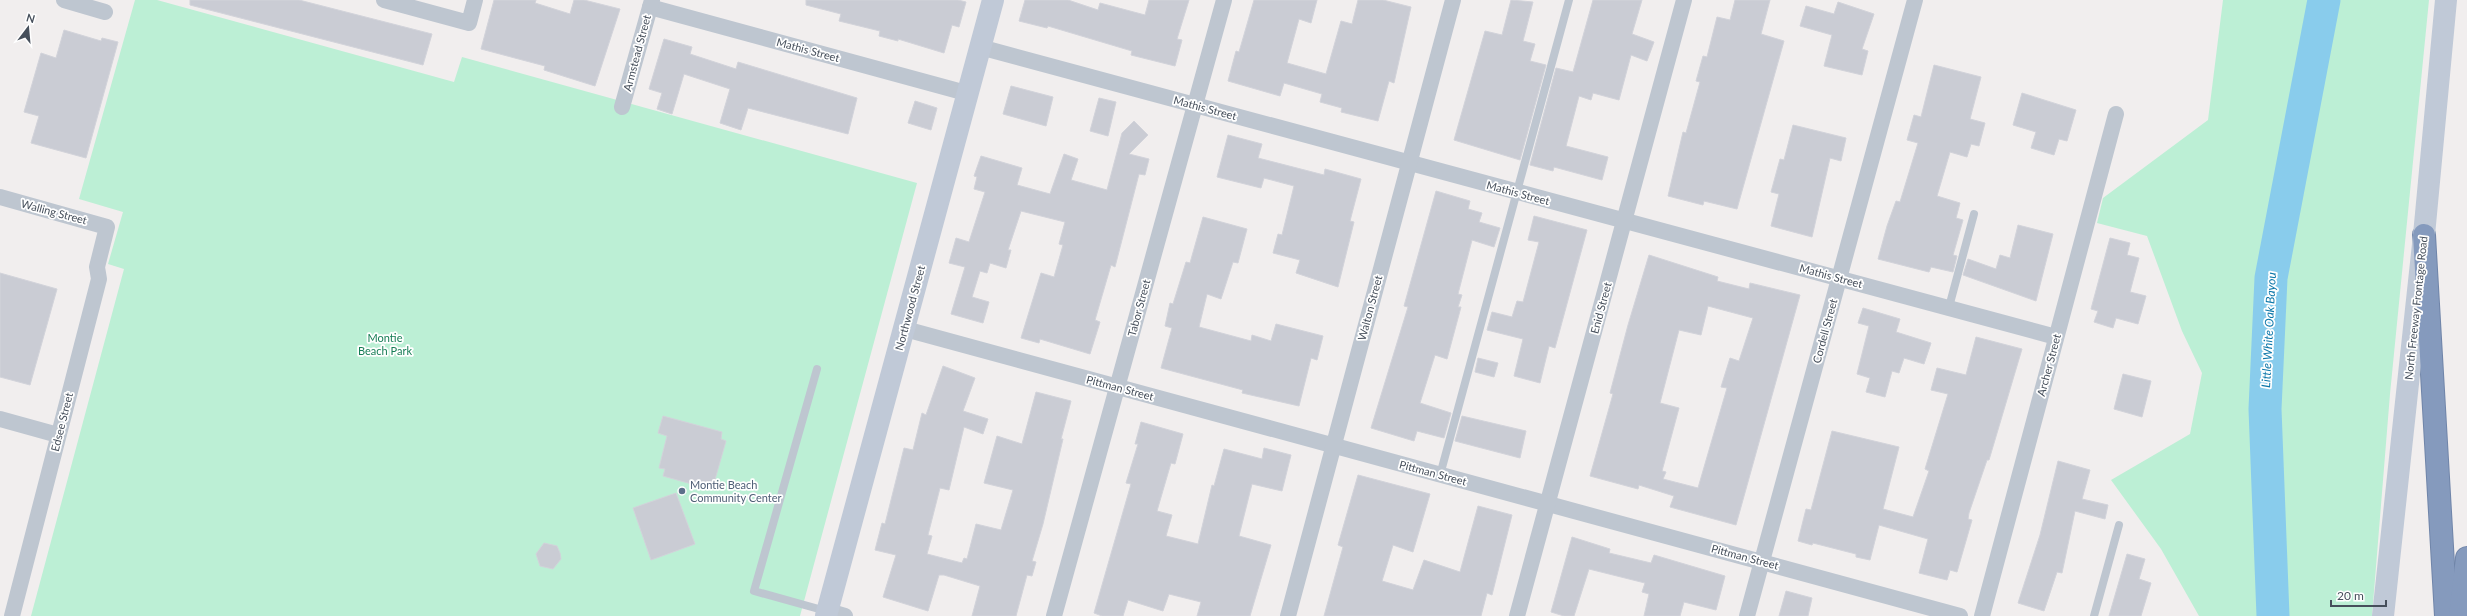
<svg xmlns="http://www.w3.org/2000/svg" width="2467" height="616" font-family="Lato,sans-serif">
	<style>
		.green { fill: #bcefd5 }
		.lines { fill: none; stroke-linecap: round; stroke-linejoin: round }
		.river { stroke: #89ccec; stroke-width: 33 }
		.building { fill: #caccd4; stroke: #d2d3da; fill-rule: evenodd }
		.highway-casing { stroke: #7085a9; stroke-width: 24 }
		.lane { stroke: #bec6d0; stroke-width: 8 }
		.street { stroke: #bec6d0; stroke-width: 16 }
		.secondary { stroke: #c0c9d7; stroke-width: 22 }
		.highway { stroke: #859abd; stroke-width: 22 }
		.service-dot { fill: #5c6f8a; stroke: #fff; stroke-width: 1.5 }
		.labels { text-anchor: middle; stroke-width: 3.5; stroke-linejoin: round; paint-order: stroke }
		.street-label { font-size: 11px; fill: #464f5b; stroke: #fff }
		.park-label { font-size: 11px; fill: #167d55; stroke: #fff }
		.service-label { font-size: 11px; fill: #4e5e75; stroke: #fff; text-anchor: start }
		.water-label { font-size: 12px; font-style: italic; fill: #0c77a9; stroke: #fff }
	</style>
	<rect width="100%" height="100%" fill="#f1eeee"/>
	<!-- green -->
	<g class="green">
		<polygon points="135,0 157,0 454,82 462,57 917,183 800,616 31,616 124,269 108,264 123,212 79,199"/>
		<polygon points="2223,0 2429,0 2390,394 2372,616 2199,616 2161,549 2111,480 2190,434 2202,373 2182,331 2147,236 2097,223 2103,198 2208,120"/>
	</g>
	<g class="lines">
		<!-- river -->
		<polyline class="river" points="2273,616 2265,409 2271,278 2324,0"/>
	</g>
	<!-- building -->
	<g class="building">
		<polygon points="190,0 299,0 432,34 423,65 190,5"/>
		<polygon points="494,0 536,0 535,3 570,14 574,0 584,0 620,9 595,86 544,70 545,66 481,49"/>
		<polygon points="806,0 958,0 966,2 959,27 952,25 944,53 898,39 898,41 879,36 880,31 839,21 841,14 806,5"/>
		<polygon points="1025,0 1068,0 1098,10 1100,3 1145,15 1149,0 1189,0 1177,39 1182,40 1175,66 1131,55 1132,51 1048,26 1047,28 1019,21"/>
		<polygon points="1254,0 1317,0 1311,23 1299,19 1287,63 1326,74 1341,21 1352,24 1358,0 1383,0 1411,7 1394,83 1389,81 1378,121 1341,112 1342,108 1320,102 1322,94 1284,83 1280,96 1228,81 1236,51 1239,52"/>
		<polygon points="1511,0 1533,2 1523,41 1535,44 1530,61 1546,65 1520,160 1454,140 1485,31 1502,35"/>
		<polygon points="1593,0 1642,0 1632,34 1654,42 1647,61 1631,55 1619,100 1593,93 1591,100 1579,96 1566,146 1608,157 1602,180 1554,167 1553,171 1530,165 1556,68 1573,72"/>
		<polygon points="1735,0 1770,0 1761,34 1784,41 1737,209 1704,201 1703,205 1668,196 1683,132 1686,133 1700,82 1696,81 1703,56 1707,57 1717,17 1730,20"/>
		<polygon points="1838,2 1874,14 1862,49 1868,51 1862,75 1824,66 1832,35 1800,26 1806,6 1834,14"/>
		<polygon points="64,30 101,41 102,38 118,42 86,158 31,143 39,116 24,112 41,53 56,58"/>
		<polygon points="664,39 692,47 690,54 736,69 738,62 857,98 848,134 748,108 741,130 720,123 730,89 684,74 672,114 657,109 662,93 649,89"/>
		<polygon points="1934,65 1981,77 1970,119 1985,123 1979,146 1971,144 1967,157 1950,152 1937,196 1960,203 1956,218 1963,220 1953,255 1957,256 1953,272 1931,267 1929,272 1878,259 1887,226 1896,201 1900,202 1918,143 1907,140 1914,115 1921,117"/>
		<polygon points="1011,86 1053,97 1046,126 1003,114"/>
		<polygon points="2022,93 2076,110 2067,141 2059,139 2054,155 2031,148 2036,132 2013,125"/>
		<polygon points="1099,98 1116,102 1108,136 1090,131"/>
		<polygon points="915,101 937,108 931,130 908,123"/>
		<polygon points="1134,121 1148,135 1129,154 1149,159 1145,175 1139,174 1115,267 1111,265 1095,320 1100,322 1090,354 1040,339 1039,343 1021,338 1041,273 1054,277 1063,245 1059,244 1065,222 1021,211 1008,250 1011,250 1006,268 990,263 987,273 980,271 972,297 989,302 983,323 951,314 965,267 949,263 956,238 969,242 985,192 974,189 977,177 974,176 981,156 1022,168 1017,185 1050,194 1064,154 1078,159 1071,180 1107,190 1122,133"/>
		<polygon points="1793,125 1846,138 1841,161 1830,158 1812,237 1771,226 1779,194 1771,192 1780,159 1784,160"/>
		<polygon points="1228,135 1262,144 1258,158 1324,175 1325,169 1361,179 1350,221 1354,222 1338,287 1296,273 1300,260 1273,253 1278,234 1282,235 1294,186 1264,178 1261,188 1217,177"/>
		<polygon points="1436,191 1470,201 1468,209 1482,213 1479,222 1500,228 1494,247 1472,240 1458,294 1462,295 1458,307 1461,307 1447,359 1435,355 1420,403 1451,413 1444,438 1417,431 1414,441 1371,428 1408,307 1404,306"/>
		<polygon points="1534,216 1587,230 1555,348 1549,346 1540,383 1514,376 1523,339 1487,330 1492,312 1512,317 1517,301 1523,302 1539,242 1528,240"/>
		<polygon points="1203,217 1247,229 1238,263 1233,262 1221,299 1207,294 1199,327 1251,341 1252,335 1271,341 1276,324 1323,336 1317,360 1311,358 1299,406 1242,393 1243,390 1161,368 1172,328 1165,326 1170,303 1173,304 1186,262 1190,263"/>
		<polygon points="2018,225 2053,234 2036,301 1963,275 1968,259 1996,269 2000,255 2010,258"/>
		<polygon points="2110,238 2130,243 2127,255 2139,258 2130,292 2146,296 2138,324 2116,318 2113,328 2094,322 2098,311 2091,309"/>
		<path d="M1649,255L1718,277L1717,281L1749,289L1750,283L1800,295L1736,525L1670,507L1674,496L1639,485L1638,489L1590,476L1613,394L1610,393L1628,325ZM1708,306L1753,318L1739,361L1730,358L1721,387L1727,388L1698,488L1663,479L1666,472L1662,471L1679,408L1660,403L1679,330L1701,335Z"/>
		<polygon points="0,273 57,289 30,385 0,377"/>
		<polygon points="1863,308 1900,319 1896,332 1931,343 1924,364 1904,358 1899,373 1892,371 1885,397 1866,392 1870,378 1857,374 1869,326 1858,323"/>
		<polygon points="1976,337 2022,349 1989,460 1987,460 1969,513 1968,519 1972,520 1957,572 1950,570 1947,580 1919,573 1928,539 1879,525 1870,560 1856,557 1856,554 1813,543 1812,545 1798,541 1806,509 1811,510 1832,431 1899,447 1883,509 1913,517 1929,471 1925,469 1948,394 1931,390 1937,368 1966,375"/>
		<polygon points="1478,358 1498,363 1494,377 1475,372"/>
		<polygon points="943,366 975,378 963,411 988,419 983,434 964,427 949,490 940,488 928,535 932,536 927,554 962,563 964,558 967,559 976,524 1001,530 1013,490 984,483 997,436 1022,444 1036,392 1071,401 1061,439 1063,439 1043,524 1032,561 1036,562 1032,576 1027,575 1016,616 972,616 980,586 944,575 939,575 928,611 883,597 896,555 875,550 882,523 885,524 904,448 913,450 922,413 926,415"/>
		<polygon points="2123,374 2151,381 2142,417 2114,409"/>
		<polygon points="663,416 722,432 721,439 726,441 714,483 708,482 706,488 663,476 665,469 659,468 667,436 658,433"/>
		<polygon points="1462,416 1526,431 1520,458 1455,441"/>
		<polygon points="1141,422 1183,434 1175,464 1171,463 1157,511 1172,515 1166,536 1198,544 1212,485 1214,486 1224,449 1262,459 1264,448 1291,455 1282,491 1252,484 1239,536 1271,545 1250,616 1197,616 1201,602 1169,594 1163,611 1128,600 1123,616 1102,616 1094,613 1131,484 1126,483 1138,444 1135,444"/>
		<polygon points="2058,461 2090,470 2082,499 2108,505 2105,519 2075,511 2062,573 2057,572 2044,611 2018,603 2040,535"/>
		<polygon points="1358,475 1430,494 1413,552 1393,545 1382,581 1413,590 1424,560 1460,572 1478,506 1512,515 1492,595 1487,593 1481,616 1324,616 1343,547 1338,545"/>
		<polygon points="676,493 695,544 651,560 633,508"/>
		<polygon points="1572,537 1610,549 1609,553 1651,563 1654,555 1725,576 1716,610 1684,602 1680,616 1644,616 1649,594 1642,592 1645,583 1589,569 1574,616 1564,616 1551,612"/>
		<polygon points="544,543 557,546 560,553 561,559 553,569 540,566 536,554"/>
		<polygon points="2127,554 2145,559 2139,579 2151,583 2141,616 2109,616"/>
		<polygon points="1786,591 1812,598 1808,616 1779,616"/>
	</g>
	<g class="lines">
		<defs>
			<g id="highway">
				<polyline points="2424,235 2446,616"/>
				<polyline points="2460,616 2467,558"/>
			</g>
		</defs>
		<!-- highway casing -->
		<use href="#highway" class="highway-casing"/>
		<!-- lane -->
		<g class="lane">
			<polyline points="1949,307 1974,214"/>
			<polyline points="817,369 754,591 826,611"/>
			<polyline points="1440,475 1569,0"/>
			<polyline points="2094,616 2119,525"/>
		</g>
		<!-- street -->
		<g class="street">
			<polyline points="64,0 105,12"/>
			<polyline points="384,0 469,23 475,0"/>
			<polyline points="650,7 966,93"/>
			<polyline points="980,47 2056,337"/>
			<polyline points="622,107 652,0"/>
			<polyline points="0,197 107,227 97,267 99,279 12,616"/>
			<polyline points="905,329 1960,616"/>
			<polyline points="0,419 58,435"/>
			<polyline points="828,611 845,616"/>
			<polyline points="1054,616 1224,0"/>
			<polyline points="1288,616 1453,0"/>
			<polyline points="1517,616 1684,0"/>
			<polyline points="1747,616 1915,0"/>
			<polyline points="1982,616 2116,114"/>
		</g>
		<!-- secondary -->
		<g class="secondary">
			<polyline points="826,616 993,0"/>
			<polyline points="2383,616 2424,235 2446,0"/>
		</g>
		<!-- highway -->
		<use href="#highway" class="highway"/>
	</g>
	<!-- markers -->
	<circle class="service-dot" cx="682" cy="491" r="4"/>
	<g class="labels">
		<!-- street labels -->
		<g class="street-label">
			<text transform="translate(808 50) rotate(15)" y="4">Mathis Street</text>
			<text transform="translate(637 53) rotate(-75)" y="4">Armstead Street</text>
			<text transform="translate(1205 108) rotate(15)" y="4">Mathis Street</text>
			<text transform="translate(1518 193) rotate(15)" y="4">Mathis Street</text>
			<text transform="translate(54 212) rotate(15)" y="4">Walling Street</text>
			<text transform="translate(1831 276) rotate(15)" y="4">Mathis Street</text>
			<text transform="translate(910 308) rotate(-75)" y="4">Northwood Street</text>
			<text transform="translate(1139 308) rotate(-75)" y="4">Tabor Street</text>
			<text transform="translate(1370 308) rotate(-75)" y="4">Walton Street</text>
			<text transform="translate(1601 308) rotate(-75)" y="4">Enid Street</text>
			<text transform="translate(2416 308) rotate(-84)" y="4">North Freeway Frontage Road</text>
			<text transform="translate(1825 331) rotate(-75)" y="4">Cordell Street</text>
			<text transform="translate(2049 365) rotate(-75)" y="4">Archer Street</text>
			<text transform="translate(1120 388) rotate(15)" y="4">Pittman Street</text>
			<text transform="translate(62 422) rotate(-76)" y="4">Edsee Street</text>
			<text transform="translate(1433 473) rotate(15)" y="4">Pittman Street</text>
			<text transform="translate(1745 557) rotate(15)" y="4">Pittman Street</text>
		</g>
		<!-- park labels -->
		<g class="park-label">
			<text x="385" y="342">Montie<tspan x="385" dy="13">Beach Park</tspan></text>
		</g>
		<!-- service labels -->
		<g class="service-label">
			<text x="690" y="489">Montie Beach<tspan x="690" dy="13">Community Center</tspan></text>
		</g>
		<!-- water labels -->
		<g class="water-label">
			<text transform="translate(2269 330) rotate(-87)" y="4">Little White Oak Bayou</text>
		</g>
	</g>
	<!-- north arrow -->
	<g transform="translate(28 28) rotate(16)" stroke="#ffffff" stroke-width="3" paint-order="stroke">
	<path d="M0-3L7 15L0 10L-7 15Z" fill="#464f5b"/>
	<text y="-6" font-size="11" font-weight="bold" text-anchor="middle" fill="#464f5b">N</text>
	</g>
	<!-- scale -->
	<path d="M2331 600v6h55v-6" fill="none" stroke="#464f5b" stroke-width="2"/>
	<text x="2337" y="600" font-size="12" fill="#464f5b" stroke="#ffffff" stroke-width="3" paint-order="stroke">20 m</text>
</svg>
